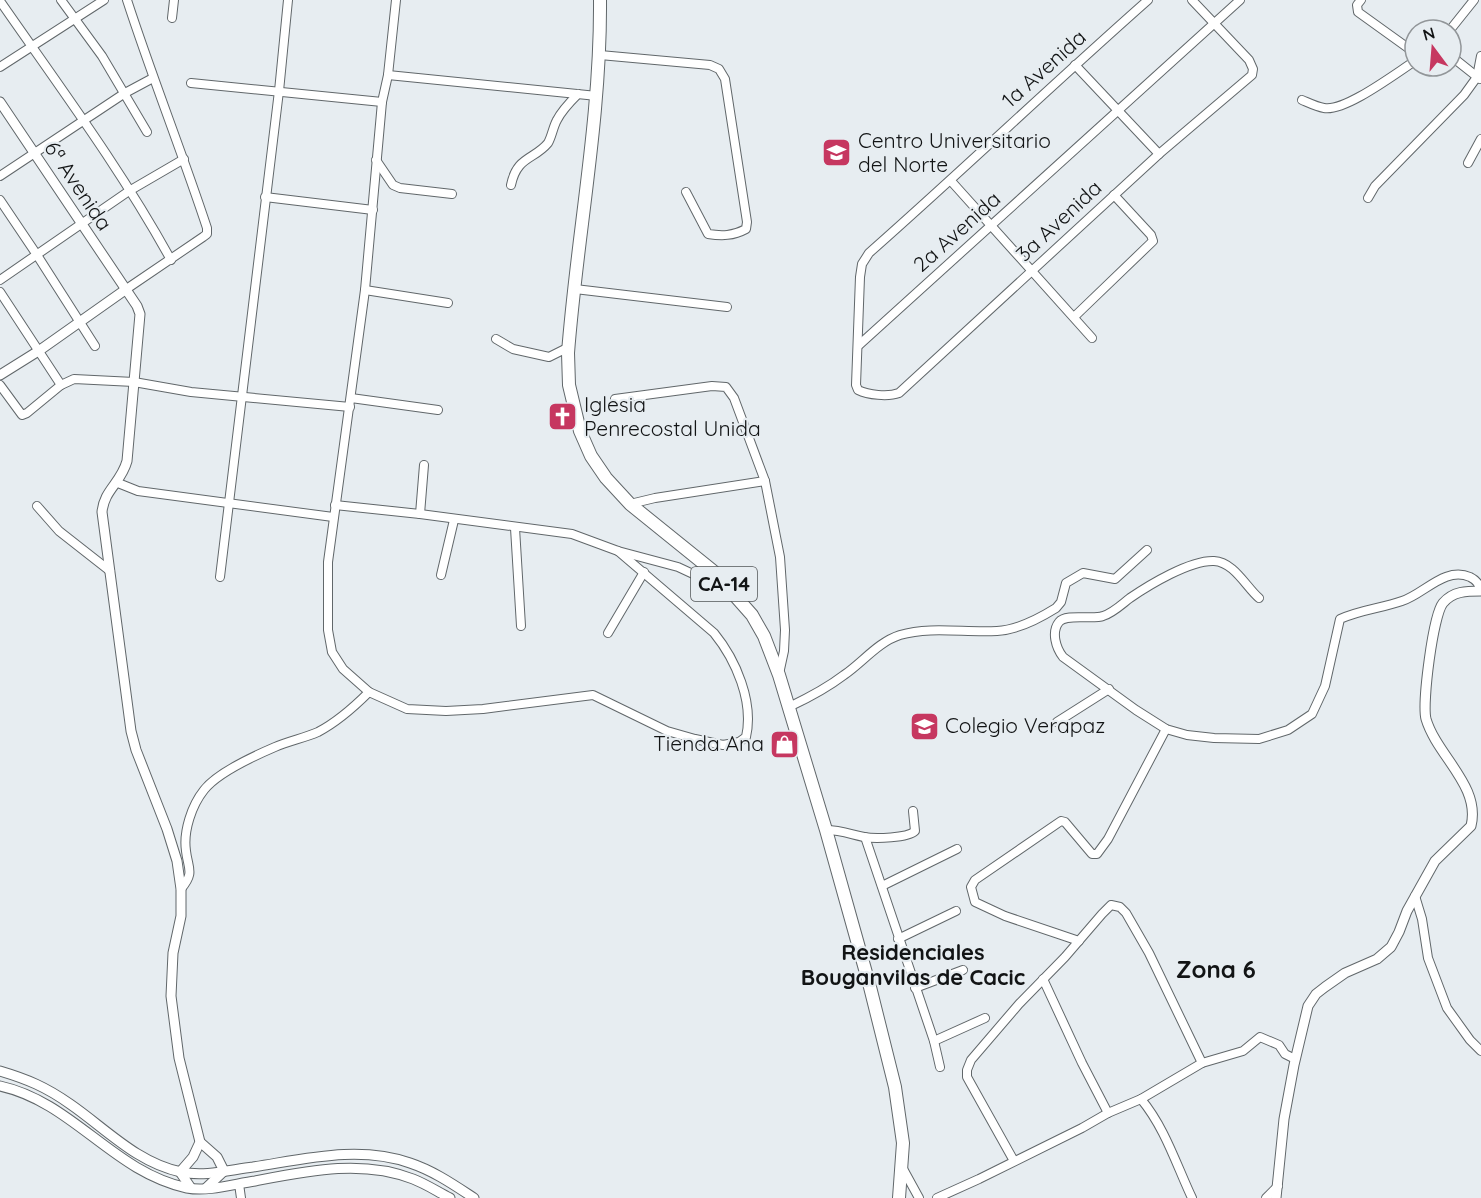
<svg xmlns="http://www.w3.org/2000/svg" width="1481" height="1198" font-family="Quicksand,sans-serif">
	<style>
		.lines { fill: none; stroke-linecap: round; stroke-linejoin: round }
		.minor-casing { stroke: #61676a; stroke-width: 10 }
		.tertiary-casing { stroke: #61676a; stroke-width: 11 }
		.trunk-casing { stroke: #61676a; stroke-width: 14 }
		.minor { stroke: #fff; stroke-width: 8 }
		.tertiary { stroke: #fff; stroke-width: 9 }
		.trunk { stroke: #fff; stroke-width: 12 }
		.labels { text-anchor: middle; stroke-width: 4.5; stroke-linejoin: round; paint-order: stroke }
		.shield { fill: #e7edf1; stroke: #525557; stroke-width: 1.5 }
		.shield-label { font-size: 20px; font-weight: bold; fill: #121415 }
		.street-label { font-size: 21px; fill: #121415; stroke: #e7edf1 }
		.poi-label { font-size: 21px; fill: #121415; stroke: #e7edf1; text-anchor: start }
		.neighbourhood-label { font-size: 22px; font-weight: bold; fill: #121415; stroke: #e7edf1 }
		.quarter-label { font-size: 24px; font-weight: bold; fill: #121415; stroke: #e7edf1 }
	</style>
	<rect width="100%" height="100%" fill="#e7edf1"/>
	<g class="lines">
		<defs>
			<g id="minor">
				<polyline points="61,0 102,56 147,132"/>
				<path d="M396,0L388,75L382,102L365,290L328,562V630L332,652L343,669L369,692L407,709L446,711L483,709L593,695L667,731L695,739L723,745L739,742L746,737C754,702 736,660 714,633L618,551"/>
				<path d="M1148,0C1054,83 963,170 869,253L862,264L860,277L856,385L858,390C868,395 888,397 899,393L1159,154L1252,75L1253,69L1249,60L1192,0"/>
				<polyline points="1361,0 1357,5 1358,12 1415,53"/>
				<path d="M0,1C59,86 121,169 171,260"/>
				<polyline points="172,18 174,0"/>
				<polyline points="1450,30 1474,0"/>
				<path d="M600,55L710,65L719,69L725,79L747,222L746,229C733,236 722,236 708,234L686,192"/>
				<polyline points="1451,56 1480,79"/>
				<polyline points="1075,65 1159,154"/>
				<polyline points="0,67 104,0"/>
				<polyline points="388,75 597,96"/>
				<polyline points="191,83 382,102"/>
				<path d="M1302,100C1309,103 1317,107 1324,108C1345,112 1396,73 1415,61"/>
				<polyline points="376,160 393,185 400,188 452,194"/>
				<polyline points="1468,163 1481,139"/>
				<polyline points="0,176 125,93 153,78"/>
				<polyline points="951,181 1092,338"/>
				<path d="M511,185C517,156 534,160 548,143C552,136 553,127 557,120C562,110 570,102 578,94"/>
				<polyline points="265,197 373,210"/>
				<polyline points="1368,198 1375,186 1464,95 1477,77 1481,56"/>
				<polyline points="0,200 37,255 95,346"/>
				<polyline points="0,280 129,191 184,159"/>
				<polyline points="575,289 727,307"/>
				<path d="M125,290L203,237L207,234V228C182,152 152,77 127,0"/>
				<polyline points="365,290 448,303"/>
				<polyline points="0,292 61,385"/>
				<polyline points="1074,317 1153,241 1151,235 1114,195"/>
				<polyline points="496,339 513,349 549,357 569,347"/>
				<polyline points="859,345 1240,0"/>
				<polyline points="0,385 22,415 27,413 61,385 74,379 134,382 191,392 350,407"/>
				<polyline points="351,398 438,410"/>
				<polyline points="615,399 712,386 726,387 734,398 765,481 780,557 785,630 784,651 779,674"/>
				<polyline points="118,483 138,491 333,517"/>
				<polyline points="630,504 655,498 765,481"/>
				<polyline points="335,505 420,514 572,534 618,551 678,567 708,581 730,596"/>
				<polyline points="37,506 59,531 110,571"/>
				<polyline points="420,514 424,465"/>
				<polyline points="515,528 521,626"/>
				<polyline points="441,575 454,520"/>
				<polyline points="220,577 279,91 288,0"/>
				<path d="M1259,598C1246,587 1234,562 1214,561C1190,560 1149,585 1130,598C1122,604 1113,613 1103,616C1093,620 1066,613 1059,622C1051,632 1056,648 1063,657L1136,710L1166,729L1187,735L1214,738L1259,739L1288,730L1312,714L1325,686L1340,619C1359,610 1382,608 1402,601C1424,594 1445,566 1470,577C1476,580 1480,584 1480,591"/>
				<polyline points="608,633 644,572"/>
				<path d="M789,707C808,698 827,688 844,675C863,662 878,642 900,635C931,626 965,633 997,631C1016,630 1040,618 1056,608L1061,602L1066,583L1083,573L1115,579L1147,550"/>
				<polyline points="1057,722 1109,689"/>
				<path d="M826,830C840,830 850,834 864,837C875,839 908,838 915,831L913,811"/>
				<polyline points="865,837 934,1041 940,1067"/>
				<polyline points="882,886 957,849"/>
				<path d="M181,889C195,872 188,869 186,851C183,831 192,805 204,790C218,772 254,756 275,747C289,741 304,738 318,732C337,722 354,707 369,692"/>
				<polyline points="1415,896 1422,919 1428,958 1447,1008 1470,1040 1481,1051"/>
				<polyline points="898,939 956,911"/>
				<polyline points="1079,941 1005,916 975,902 971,887 975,880 1061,821 1065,822 1092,854 1097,854 1108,839 1166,729"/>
				<polyline points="1043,979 1082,1063 1108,1113"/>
				<polyline points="915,988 963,970"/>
				<polyline points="934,1041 985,1018"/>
				<path d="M1141,1099C1165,1128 1176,1164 1192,1198"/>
				<polyline points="1014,1161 967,1077 967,1070 971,1060 1019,1004 1065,957 1102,914 1111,905 1120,907 1126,913 1149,953 1202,1063"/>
				<polyline points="902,1167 919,1198"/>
				<polyline points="239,1184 241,1198"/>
				<polyline points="937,1198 979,1179 1082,1128 1108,1113 1141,1099 1202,1063 1243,1051 1260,1037 1279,1045 1285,1054 1295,1059"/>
				<polyline points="1266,1198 1278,1186"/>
			</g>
			<g id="tertiary">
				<path d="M0,102L137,306L140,314L127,461C121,483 104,490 102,512L131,731L136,750L167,829L177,861L181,889V916L173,953L171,996L179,1058L200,1142L193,1157L180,1172L191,1188"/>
				<polyline points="0,375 40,350 125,290"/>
				<path d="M0,1071C27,1079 46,1087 70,1104C105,1128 137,1163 181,1172C205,1177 229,1170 253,1167C305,1159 359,1145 410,1163C434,1171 454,1185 474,1198"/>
				<path d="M0,1086C73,1102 113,1172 187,1188C208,1192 234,1184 255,1181C307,1171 362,1159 413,1179C426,1184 438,1192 450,1198"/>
				<polyline points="200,1142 217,1157 224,1171 206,1188"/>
				<path d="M1276,1198L1284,1119L1294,1065L1308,1006L1316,994L1325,987L1345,973L1377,959L1391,947L1399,932L1407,911L1435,861L1471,826C1481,786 1437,756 1426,719C1422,703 1433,615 1443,603C1453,591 1467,591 1481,591"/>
			</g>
			<path id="trunk" d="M600,0C601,119 577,235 568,353L569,385L580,431L591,456L606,478L630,504L713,571L752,615L764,636L779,675L826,830L870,987L895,1087L903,1143L899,1198"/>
		</defs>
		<!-- minor casing -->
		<use href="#minor" class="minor-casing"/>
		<!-- tertiary casing -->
		<use href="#tertiary" class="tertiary-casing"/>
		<!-- trunk casing -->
		<use href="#trunk" class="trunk-casing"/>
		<!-- minor -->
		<use href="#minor" class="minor"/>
		<!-- tertiary -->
		<use href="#tertiary" class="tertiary"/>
		<!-- trunk -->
		<use href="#trunk" class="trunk"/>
	</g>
	<!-- icons -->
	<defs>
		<symbol id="university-square" viewBox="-11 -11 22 22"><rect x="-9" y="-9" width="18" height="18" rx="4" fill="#c63760" stroke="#e7edf1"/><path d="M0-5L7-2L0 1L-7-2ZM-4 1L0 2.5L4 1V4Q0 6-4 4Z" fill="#fff"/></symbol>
		<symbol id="church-square" viewBox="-11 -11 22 22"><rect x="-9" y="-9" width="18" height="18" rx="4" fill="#c63760" stroke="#e7edf1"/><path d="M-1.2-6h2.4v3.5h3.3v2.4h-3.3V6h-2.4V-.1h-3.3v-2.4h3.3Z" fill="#fff"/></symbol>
		<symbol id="shop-square" viewBox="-11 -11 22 22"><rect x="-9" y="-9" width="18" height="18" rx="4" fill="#c63760" stroke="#e7edf1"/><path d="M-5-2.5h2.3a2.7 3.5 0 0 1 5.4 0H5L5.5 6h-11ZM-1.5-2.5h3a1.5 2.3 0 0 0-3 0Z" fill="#fff"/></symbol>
	</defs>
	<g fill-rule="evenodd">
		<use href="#university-square" x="820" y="136" width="33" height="33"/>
		<use href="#church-square" x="546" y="400" width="33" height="33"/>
		<use href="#university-square" x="908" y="710" width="33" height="33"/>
		<use href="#shop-square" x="768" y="728" width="33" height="33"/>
	</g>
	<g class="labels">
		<!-- shield labels -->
		<rect class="shield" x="691" y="567" width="66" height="34" rx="4.5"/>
		<g class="shield-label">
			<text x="724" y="591">CA-14</text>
		</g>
		<!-- street labels -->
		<g class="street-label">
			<text transform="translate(1044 69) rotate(-42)" y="7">1a Avenida</text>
			<text transform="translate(78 186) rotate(56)" y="7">6ª Avenida</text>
			<text transform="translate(1059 221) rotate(-43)" y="7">3a Avenida</text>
			<text transform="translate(957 232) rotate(-42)" y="7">2a Avenida</text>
		</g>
		<!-- poi labels -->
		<g class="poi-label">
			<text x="858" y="148">Centro Universitario<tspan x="858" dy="24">del Norte</tspan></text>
			<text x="584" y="412">Iglesia<tspan x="584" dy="24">Penrecostal Unida</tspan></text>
			<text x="945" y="733">Colegio Verapaz</text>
			<text x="764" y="751" text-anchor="end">Tienda Ana</text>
		</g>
		<!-- neighbourhood labels -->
		<g class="neighbourhood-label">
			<text x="913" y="960">Residenciales<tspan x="913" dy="25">Bouganvilas de Cacic</tspan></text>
		</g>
		<!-- quarter labels -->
		<g class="quarter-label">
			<text x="1216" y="978">Zona 6</text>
		</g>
	</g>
	<!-- north arrow -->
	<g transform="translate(1433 48) rotate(344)"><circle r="28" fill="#e7edf1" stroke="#929699" stroke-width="1.5"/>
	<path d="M0-4.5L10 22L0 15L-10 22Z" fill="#c63760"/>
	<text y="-9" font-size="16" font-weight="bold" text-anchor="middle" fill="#121415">N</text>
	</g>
</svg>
